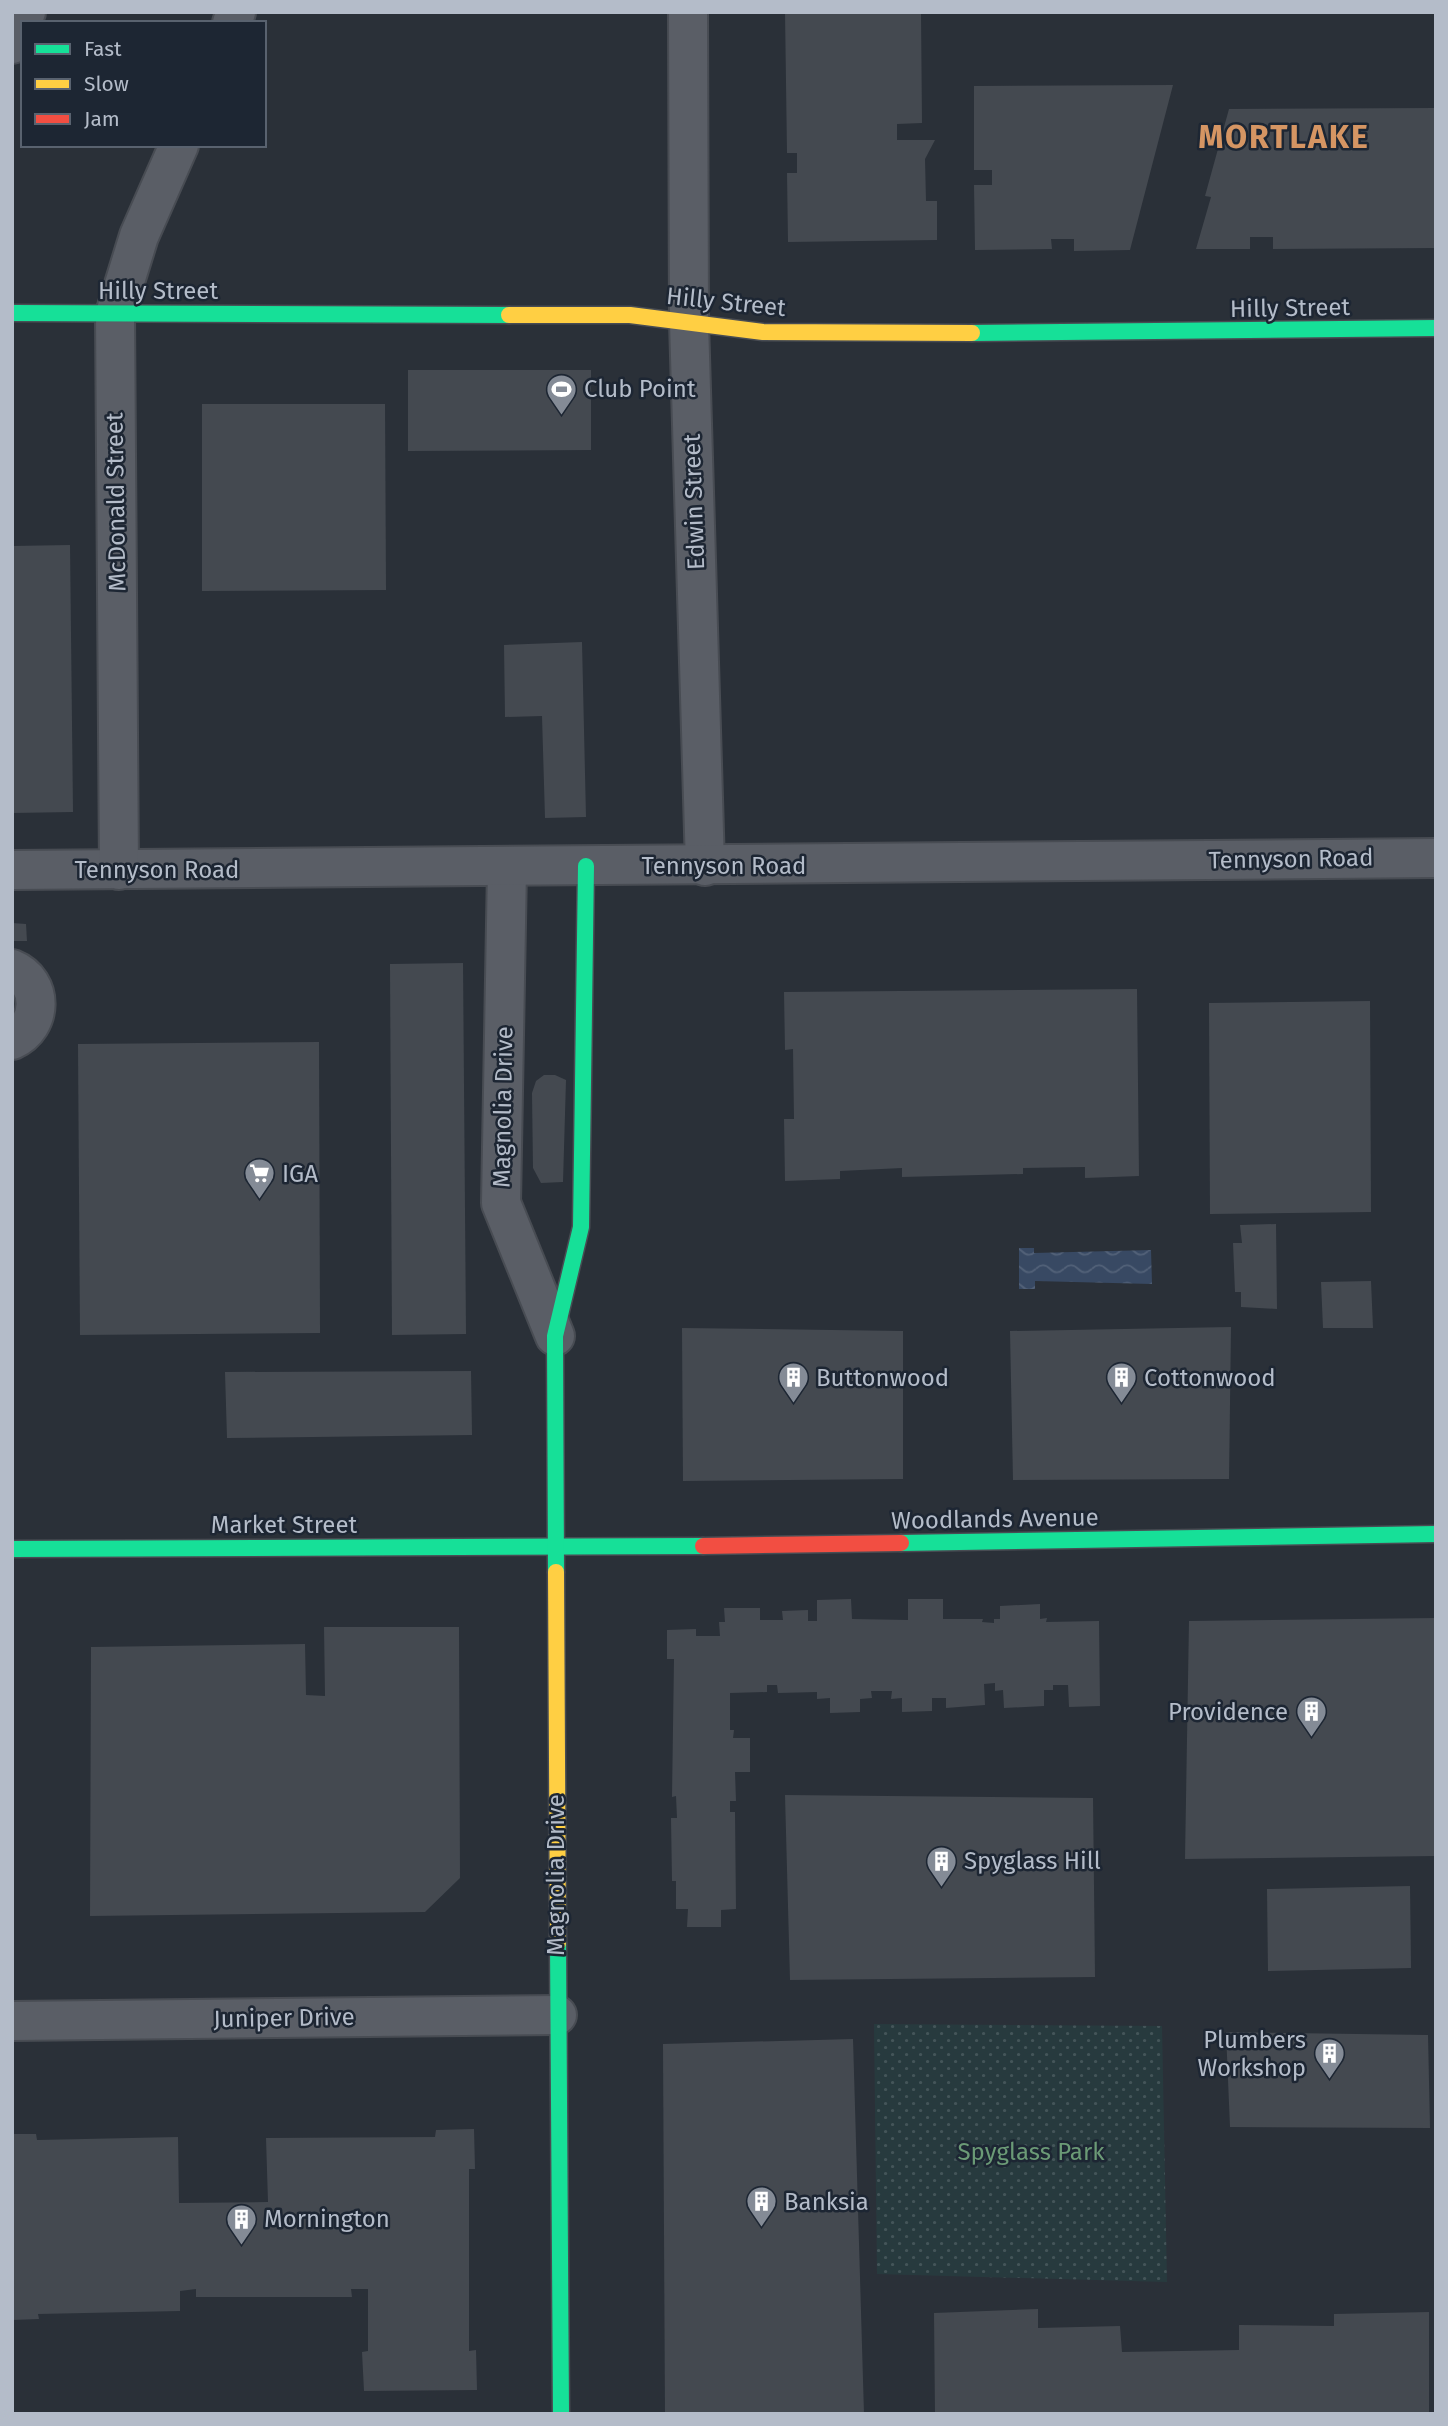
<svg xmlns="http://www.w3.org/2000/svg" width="1448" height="2426" font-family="'Fira Sans',sans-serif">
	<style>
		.park { fill: url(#park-dots) }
		.water { fill: url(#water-waves) }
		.building { fill: #444950 }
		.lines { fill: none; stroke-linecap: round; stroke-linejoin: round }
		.street-casing { stroke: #484c53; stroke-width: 42 }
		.fast-casing { stroke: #484c53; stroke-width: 19 }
		.slow-casing { stroke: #484c53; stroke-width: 19 }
		.jam-casing { stroke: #484c53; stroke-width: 19 }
		.street { stroke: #5a5e66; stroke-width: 38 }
		.fast { stroke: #16e098; stroke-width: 16 }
		.slow { stroke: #ffcf43; stroke-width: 16 }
		.jam { stroke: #f24e42; stroke-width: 16 }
		.labels { text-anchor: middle; stroke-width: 5; stroke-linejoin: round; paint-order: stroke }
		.street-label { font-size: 24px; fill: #b4bcc9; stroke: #1d2633 }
		.poi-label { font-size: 24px; fill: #b4bcc9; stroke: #1d2633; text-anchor: start }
		.park-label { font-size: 24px; fill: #6b9a76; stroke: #1d2633 }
		.district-label { font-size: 32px; font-weight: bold; letter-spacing: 2px; fill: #d59563; stroke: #1d2633 }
	</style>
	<defs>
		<pattern id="park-dots" width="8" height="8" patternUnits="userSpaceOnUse" patternTransform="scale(1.75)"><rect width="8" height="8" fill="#273a3e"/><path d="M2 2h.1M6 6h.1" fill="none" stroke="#445559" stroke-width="1.8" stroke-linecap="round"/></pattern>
		<pattern id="water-waves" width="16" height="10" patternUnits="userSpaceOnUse" patternTransform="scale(1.75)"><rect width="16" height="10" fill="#384963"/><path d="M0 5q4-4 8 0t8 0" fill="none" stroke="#526178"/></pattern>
	</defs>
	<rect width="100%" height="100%" fill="#2a3038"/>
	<!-- park -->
	<polygon class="park" points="874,2024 1162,2026 1167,2282 877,2274"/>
	<!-- water -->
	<polygon class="water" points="1019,1248 1034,1248 1034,1253 1151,1250 1152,1284 1035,1281 1035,1289 1019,1289"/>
	<!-- building -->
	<g class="building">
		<polygon points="785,12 921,12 922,123 897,124 897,140 935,140 925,159 926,201 937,201 937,240 788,242 787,173 797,173 797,153 787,153"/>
		<polygon points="1173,85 1130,250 1074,251 1074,239 1051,239 1052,249 975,250 974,185 992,185 992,170 974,170 974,86"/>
		<polygon points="1436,108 1436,248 1273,249 1273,237 1250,237 1250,249 1196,249 1211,197 1205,196 1229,109"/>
		<polygon points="408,370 591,370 591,450 408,451"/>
		<polygon points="202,404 385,404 386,590 202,591"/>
		<polygon points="70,545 73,812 12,813 12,546"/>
		<polygon points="582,642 586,817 545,818 542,716 505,717 504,645"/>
		<polygon points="12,923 26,924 27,941 12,941"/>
		<polygon points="463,963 466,1334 392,1335 390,964"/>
		<polygon points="1137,989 1139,1176 1085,1178 1085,1167 1023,1168 1023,1174 902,1177 902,1168 840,1171 840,1179 785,1181 784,1119 794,1119 793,1049 785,1050 784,992"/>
		<polygon points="1370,1001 1371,1212 1210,1214 1209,1003"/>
		<polygon points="319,1042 320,1333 80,1335 78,1044"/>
		<polygon points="544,1075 555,1075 566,1080 563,1182 541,1183 533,1168 532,1093 536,1081"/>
		<polygon points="1276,1224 1277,1309 1241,1307 1241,1292 1235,1292 1233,1243 1242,1243 1240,1225"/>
		<polygon points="1371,1281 1373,1328 1323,1328 1321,1282"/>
		<polygon points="1231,1327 1229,1479 1013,1480 1010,1331"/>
		<polygon points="682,1328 903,1331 903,1479 683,1481"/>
		<polygon points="471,1371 472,1435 227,1438 225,1372"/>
		<polygon points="851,1599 852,1619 908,1620 908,1599 943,1599 943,1619 983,1619 982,1622 994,1623 994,1619 1000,1619 1000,1606 1040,1604 1040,1619 1047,1618 1046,1622 1099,1621 1100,1706 1069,1707 1068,1685 1053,1685 1053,1690 1044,1690 1044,1706 1004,1708 1003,1690 995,1691 995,1683 984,1684 985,1705 946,1708 946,1698 932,1698 932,1711 902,1712 902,1698 891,1699 892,1691 871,1691 872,1698 860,1699 860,1712 830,1713 830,1698 817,1699 817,1692 778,1693 777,1685 767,1685 767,1692 730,1693 730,1730 734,1730 733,1738 750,1738 750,1772 735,1772 736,1801 730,1801 730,1812 735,1812 736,1909 721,1910 721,1927 687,1927 688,1909 676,1909 676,1881 672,1881 671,1818 677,1818 676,1796 672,1797 674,1659 667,1659 667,1630 696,1629 696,1636 720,1636 719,1622 725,1622 724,1608 760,1608 760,1620 783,1620 782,1611 808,1610 808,1621 817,1621 817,1600"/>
		<polygon points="1436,1618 1436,1856 1185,1859 1189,1621"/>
		<polygon points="324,1627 459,1627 460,1878 425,1912 90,1916 91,1647 305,1644 306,1695 325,1696"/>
		<polygon points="785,1795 1093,1798 1095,1977 790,1980"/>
		<polygon points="1410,1886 1411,1968 1268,1971 1267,1889"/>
		<polygon points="1226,2032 1428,2035 1430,2128 1230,2127"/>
		<polygon points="853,2039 864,2414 665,2414 663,2044"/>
		<polygon points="474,2129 475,2169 469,2169 469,2351 476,2350 477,2390 364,2391 362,2352 368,2351 368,2289 351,2289 352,2297 196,2297 196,2289 180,2291 180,2311 38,2314 39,2319 12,2320 12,2134 36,2134 37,2140 178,2137 179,2203 268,2202 266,2138 435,2137 436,2130"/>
		<polygon points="1038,2309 1038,2328 1120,2326 1122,2352 1239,2350 1239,2325 1334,2326 1334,2314 1429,2312 1429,2414 935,2414 934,2313"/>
	</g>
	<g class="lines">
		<defs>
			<g id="street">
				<polyline points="688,12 689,322 705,866"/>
				<polyline points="232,23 236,12"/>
				<polyline points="12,44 26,12"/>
				<polyline points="507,868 501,1203 555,1336"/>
				<polyline points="12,870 1436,858"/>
				<polyline points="119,870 115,314 139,236 179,145"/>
				<path d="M12,969C44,982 43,1026 12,1040"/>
				<polyline points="12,2021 557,2015"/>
			</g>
			<g id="fast">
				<polyline points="12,313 509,315"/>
				<polyline points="972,333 1436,328"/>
				<polyline points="901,1543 1436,1534"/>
				<polyline points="12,1549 703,1546"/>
				<polyline points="556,1572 555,1336 581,1227 586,866"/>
				<polyline points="558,1943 561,2414"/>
			</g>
			<g id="slow">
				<polyline points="509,315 630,315 763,332 972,333"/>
				<polyline points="556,1572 558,1943"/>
			</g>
			<polyline id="jam" points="703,1546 901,1543"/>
		</defs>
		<!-- street casing -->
		<use href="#street" class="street-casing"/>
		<!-- fast casing -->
		<use href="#fast" class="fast-casing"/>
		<!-- slow casing -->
		<use href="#slow" class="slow-casing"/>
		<!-- jam casing -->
		<use href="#jam" class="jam-casing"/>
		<!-- street -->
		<use href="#street" class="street"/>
		<!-- fast -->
		<use href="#fast" class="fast"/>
		<!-- slow -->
		<use href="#slow" class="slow"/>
		<!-- jam -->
		<use href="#jam" class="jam"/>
	</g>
	<!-- icons -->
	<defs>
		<symbol id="stadium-pin" viewBox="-11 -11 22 30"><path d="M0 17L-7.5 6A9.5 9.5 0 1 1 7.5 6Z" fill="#848b96" stroke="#1d2633"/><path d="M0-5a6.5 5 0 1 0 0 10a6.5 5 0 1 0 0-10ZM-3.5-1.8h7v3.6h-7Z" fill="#fff"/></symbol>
		<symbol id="supermarket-pin" viewBox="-11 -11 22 30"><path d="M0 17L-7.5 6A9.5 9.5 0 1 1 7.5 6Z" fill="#848b96" stroke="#1d2633"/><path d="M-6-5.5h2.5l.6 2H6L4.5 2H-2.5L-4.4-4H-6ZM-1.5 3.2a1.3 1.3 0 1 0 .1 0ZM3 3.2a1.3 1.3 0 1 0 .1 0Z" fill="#fff"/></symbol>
		<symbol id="building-pin" viewBox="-11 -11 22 30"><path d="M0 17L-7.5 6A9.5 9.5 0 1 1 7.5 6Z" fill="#848b96" stroke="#1d2633"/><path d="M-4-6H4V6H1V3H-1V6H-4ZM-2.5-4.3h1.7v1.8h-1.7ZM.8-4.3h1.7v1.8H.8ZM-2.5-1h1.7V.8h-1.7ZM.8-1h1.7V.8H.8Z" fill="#fff"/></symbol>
	</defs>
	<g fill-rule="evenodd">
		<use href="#stadium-pin" x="544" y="372" width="35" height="47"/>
		<use href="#supermarket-pin" x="242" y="1156" width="35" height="47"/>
		<use href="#building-pin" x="776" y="1360" width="35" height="47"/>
		<use href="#building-pin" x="1104" y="1360" width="35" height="47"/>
		<use href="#building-pin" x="1294" y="1694" width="35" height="47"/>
		<use href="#building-pin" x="924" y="1844" width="35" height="47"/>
		<use href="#building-pin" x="1312" y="2036" width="35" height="47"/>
		<use href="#building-pin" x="744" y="2184" width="35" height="47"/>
		<use href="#building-pin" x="224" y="2202" width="35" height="47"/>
	</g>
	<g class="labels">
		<!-- street labels -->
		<g class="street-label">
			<text x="158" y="299">Hilly Street</text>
			<text transform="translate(726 302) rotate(6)" y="8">Hilly Street</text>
			<text transform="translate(1290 308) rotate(-1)" y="8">Hilly Street</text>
			<text transform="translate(116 502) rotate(-91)" y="8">McDonald Street</text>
			<text transform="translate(694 502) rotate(-92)" y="8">Edwin Street</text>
			<text transform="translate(1291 859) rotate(-1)" y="8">Tennyson Road</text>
			<text x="724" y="874">Tennyson Road</text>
			<text x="157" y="878">Tennyson Road</text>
			<text transform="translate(503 1107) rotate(-89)" y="8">Magnolia Drive</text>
			<text transform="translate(995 1519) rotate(-1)" y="8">Woodlands Avenue</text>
			<text x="284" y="1533">Market Street</text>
			<text transform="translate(556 1875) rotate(-90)" y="8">Magnolia Drive</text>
			<text transform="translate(284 2018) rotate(-1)" y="8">Juniper Drive</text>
		</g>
		<!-- poi labels -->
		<g class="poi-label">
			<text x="584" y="397">Club Point</text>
			<text x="282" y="1182">IGA</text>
			<text x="816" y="1386">Buttonwood</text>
			<text x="1144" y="1386">Cottonwood</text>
			<text x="1288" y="1720" text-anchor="end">Providence</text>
			<text x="964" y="1869">Spyglass Hill</text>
			<text x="1306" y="2048" text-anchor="end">Plumbers<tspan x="1306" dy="28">Workshop</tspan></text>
			<text x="784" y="2210">Banksia</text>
			<text x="264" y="2227">Mornington</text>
		</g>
		<!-- park labels -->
		<g class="park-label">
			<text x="1031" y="2160">Spyglass Park</text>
		</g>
		<!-- district labels -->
		<g class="district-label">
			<text x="1284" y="148">MORTLAKE</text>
		</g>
	</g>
	<!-- border -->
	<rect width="1448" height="2426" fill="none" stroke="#b4bcc9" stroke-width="28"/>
	<!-- legend -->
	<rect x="21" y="21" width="245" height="126" fill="#1d2633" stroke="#59626f" stroke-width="2"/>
	<rect x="35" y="44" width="35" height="10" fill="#16e098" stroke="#59626f" stroke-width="2"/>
	<text x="84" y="56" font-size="21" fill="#b4bcc9">Fast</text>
	<rect x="35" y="79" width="35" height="10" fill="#ffcf43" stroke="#59626f" stroke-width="2"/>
	<text x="84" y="91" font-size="21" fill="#b4bcc9">Slow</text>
	<rect x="35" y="114" width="35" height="10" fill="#f24e42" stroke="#59626f" stroke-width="2"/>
	<text x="84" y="126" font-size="21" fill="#b4bcc9">Jam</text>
</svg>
